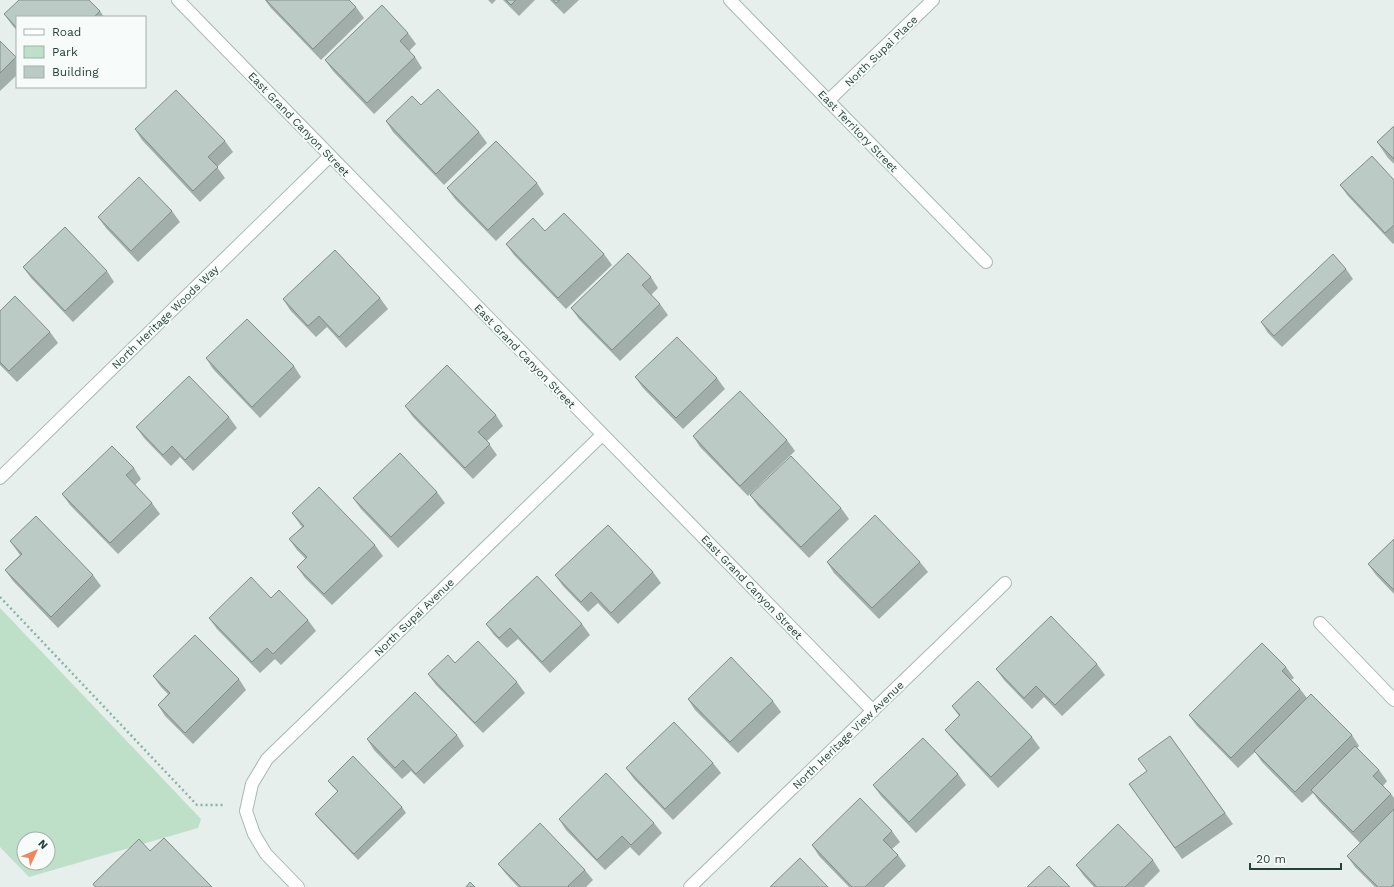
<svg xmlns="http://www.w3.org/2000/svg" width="1394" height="887" font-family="'Work Sans',sans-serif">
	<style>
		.green { fill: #bfe0c8; fill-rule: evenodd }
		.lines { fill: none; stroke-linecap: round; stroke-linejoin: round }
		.street-casing { stroke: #a8b8b2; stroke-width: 14 }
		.path { stroke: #86b3a5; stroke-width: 2.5; stroke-dasharray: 2 3; stroke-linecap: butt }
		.street { stroke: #fff; stroke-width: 12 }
		.wall { fill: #a1aea9 }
		.building { fill: #bbcac4; stroke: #838d89 }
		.labels { text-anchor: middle; stroke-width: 4; stroke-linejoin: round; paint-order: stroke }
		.street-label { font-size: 11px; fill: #24423a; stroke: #f7fbf9 }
	</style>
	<rect width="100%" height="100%" fill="#e6efeb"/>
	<!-- green -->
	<path class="green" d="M0,608L201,819L198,828L29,877L0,847ZM24,839H48V863H24Z"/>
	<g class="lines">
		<defs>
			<g id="street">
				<polyline points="178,0 873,711"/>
				<polyline points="730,0 986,262"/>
				<polyline points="828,101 933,0"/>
				<polyline points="0,478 330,156"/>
				<polyline points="1320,623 1394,700"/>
				<polyline points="298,887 266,854 254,834 246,811 252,784 267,759 602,435"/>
				<polyline points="690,887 1005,583"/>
			</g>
		</defs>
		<!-- street casing -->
		<use href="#street" class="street-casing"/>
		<!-- path -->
		<polyline class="path" points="0,597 197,805 225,805"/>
		<!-- street -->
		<use href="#street" class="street"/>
	</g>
	<!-- wall -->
	<g class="wall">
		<polygon points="265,0 349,0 356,7 364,18 321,60 271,8"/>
		<polygon points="488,0 496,0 492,4"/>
		<polygon points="503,0 535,0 519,16"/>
		<polygon points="550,0 579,0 564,14"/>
		<polygon points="100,11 104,17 17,17 17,31 12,25 4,14"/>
		<polygon points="408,33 416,44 409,51 415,57 422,68 374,114 333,71 325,60"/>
		<polygon points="0,41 17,59 17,75 0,91"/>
		<polygon points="421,105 479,132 487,143 444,185 393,132 386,121"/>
		<polygon points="1394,126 1394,164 1388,158 1377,142"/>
		<polygon points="135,129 225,141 233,152 217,167 225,178 200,202 142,140"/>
		<polygon points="1394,180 1394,243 1393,244 1348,196 1340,185"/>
		<polygon points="537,183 544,194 496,241 455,199 447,188"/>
		<polygon points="172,211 180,222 138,262 106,228 98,217"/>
		<polygon points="545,231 604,254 612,265 566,309 514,255 506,244"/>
		<polygon points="23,267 107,271 114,282 73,322 31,278"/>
		<polygon points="1346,269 1353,279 1282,347 1268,333 1261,322"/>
		<polygon points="651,277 658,288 651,295 660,304 668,315 620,361 579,319 571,308"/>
		<polygon points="380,298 388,309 346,348 327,327 316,337 290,310 283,299"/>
		<polygon points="0,311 50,332 58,343 17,382 0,365"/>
		<polygon points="206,358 294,366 301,377 260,418 213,369"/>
		<polygon points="635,377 717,378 725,389 683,429 643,388"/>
		<polygon points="405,406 496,415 503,426 487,441 497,455 473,479 413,417"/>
		<polygon points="229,417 237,428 193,471 180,457 171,466 144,438 136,427"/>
		<polygon points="693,436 787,440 795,451 748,496 700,447"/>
		<polygon points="134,468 141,479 135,485 152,503 160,514 118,554 70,505 62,494"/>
		<polygon points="437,492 445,503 398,548 361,509 353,498"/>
		<polygon points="750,495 841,508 849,519 809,558 758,506"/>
		<polygon points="292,513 375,545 383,556 332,605 305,578 297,567 306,559 297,550 289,539 302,527"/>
		<polygon points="1394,539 1394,594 1376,575 1368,564"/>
		<polygon points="10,541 93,575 101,586 58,628 13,581 5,570 20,555"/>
		<polygon points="827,562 920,562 928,572 879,619 834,573"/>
		<polygon points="653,572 661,583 618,624 598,603 588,612 563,586 555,575"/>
		<polygon points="271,598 308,620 316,631 281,665 275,659 260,673 217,629 209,618"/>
		<polygon points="486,624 582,624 590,635 550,673 518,639 507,648 494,635"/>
		<polygon points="455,663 517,682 525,693 483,733 436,685 428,674"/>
		<polygon points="1097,664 1105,675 1062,716 1044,697 1032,709 1004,680 996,669"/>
		<polygon points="1286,667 1294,678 1291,680 1300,689 1307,698 1352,735 1359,746 1357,748 1379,770 1387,781 1383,786 1391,794 1394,798 1394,887 1375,887 1355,867 1347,856 1360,843 1319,801 1313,793 1302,803 1262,762 1255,752 1238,768 1197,726 1189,715"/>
		<polygon points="153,676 239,679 246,690 193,744 165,716 158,705 168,694 161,687"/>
		<polygon points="688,699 773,701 781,712 738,753 695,710"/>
		<polygon points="952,706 1032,737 1040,748 998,788 953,740 945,730 959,716"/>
		<polygon points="457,735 464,746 424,784 411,771 402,779 374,750 367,739"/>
		<polygon points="1170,736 1233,824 1182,859 1129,784 1147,771"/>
		<polygon points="713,763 721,773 673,820 634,779 626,768"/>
		<polygon points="958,774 966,785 916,833 881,796 873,785"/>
		<polygon points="328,781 402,807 406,813 358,860 319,819 315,814 338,792 332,786"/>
		<polygon points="559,819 654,823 662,833 639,856 630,847 605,870 566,830"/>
		<polygon points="892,831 900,842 892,849 898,855 906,866 884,887 849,887 819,856 812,845"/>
		<polygon points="1153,860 1160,871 1144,887 1094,887 1084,876 1076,865"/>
		<polygon points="498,864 585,870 593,880 586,887 518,887 506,874"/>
	</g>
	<!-- building -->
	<g class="building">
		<polygon points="19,0 89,0 100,11 94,17 17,17 17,28 4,14"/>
		<polygon points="266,0 349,0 356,7 313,49"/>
		<polygon points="506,0 516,0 511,5"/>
		<polygon points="553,0 560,0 556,3"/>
		<polygon points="382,5 408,33 400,41 415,57 367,103 325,60"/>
		<polygon points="0,41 16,57 0,73"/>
		<polygon points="438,89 479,132 436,174 386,121 412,96 421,105"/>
		<polygon points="176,90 225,141 208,157 218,167 193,191 135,129"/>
		<polygon points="1394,126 1394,159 1377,142"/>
		<polygon points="496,141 537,183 488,230 447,188"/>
		<polygon points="1372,156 1394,180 1394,225 1385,233 1340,185"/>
		<polygon points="139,177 172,211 131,251 98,217"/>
		<polygon points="564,213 604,254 558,298 506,244 533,218 545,231"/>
		<polygon points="65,227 107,271 65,311 23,267"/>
		<polygon points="335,250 380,298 339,337 319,316 308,326 283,299"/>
		<polygon points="628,253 651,277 642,285 660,304 612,350 571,308"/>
		<polygon points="1333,254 1346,269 1274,336 1261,322"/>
		<polygon points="15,296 50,332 9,371 0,362 0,311"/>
		<polygon points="247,319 294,366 252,407 206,358"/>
		<polygon points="677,337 717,378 676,418 635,377"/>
		<polygon points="447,365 496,415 478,432 490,444 465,468 405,406"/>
		<polygon points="189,376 229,417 185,460 172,446 163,455 136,427"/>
		<polygon points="740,391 787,440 740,486 693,436"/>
		<polygon points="112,446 134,468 126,475 152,503 110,543 62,494"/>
		<polygon points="400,453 437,492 391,537 353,498"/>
		<polygon points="791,456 841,508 801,547 750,495"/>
		<polygon points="319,487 375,545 324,594 297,567 307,557 289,539 304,526 292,513"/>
		<polygon points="875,515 920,562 872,608 827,562"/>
		<polygon points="36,516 93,575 51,617 5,570 22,554 10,541"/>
		<polygon points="608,525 653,572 611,613 591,592 581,602 555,575"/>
		<polygon points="1394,539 1394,590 1368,564"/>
		<polygon points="537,576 582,624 542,662 510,628 499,638 486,624"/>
		<polygon points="251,577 271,598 279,590 308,620 273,654 267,648 252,662 209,618"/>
		<polygon points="1051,616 1097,664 1055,705 1036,686 1024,698 996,669"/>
		<polygon points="195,635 239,679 185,733 158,705 170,693 153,676"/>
		<polygon points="478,641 517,682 475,723 428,674 448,655 455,663"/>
		<polygon points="1262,643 1286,667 1282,671 1300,689 1231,758 1189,715"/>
		<polygon points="731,657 773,701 730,742 688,699"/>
		<polygon points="978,681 1032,737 991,777 945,730 960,715 952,706"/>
		<polygon points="415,692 457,735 416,774 403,760 395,768 367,739"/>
		<polygon points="1311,694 1352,735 1295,792 1254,751"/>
		<polygon points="674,722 713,763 665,809 626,768"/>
		<polygon points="1170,736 1225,813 1175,848 1129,784 1147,771 1138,759"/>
		<polygon points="923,738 958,774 909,822 873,785"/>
		<polygon points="1355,746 1379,770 1373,776 1391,794 1353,832 1311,790"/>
		<polygon points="353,756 402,807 354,854 315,814 338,791 328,781"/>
		<polygon points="606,773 654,823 631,845 622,836 597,860 559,819"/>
		<polygon points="860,798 892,831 883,840 898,855 865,887 852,887 812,845"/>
		<polygon points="1394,809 1394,884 1391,887 1378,887 1347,856"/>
		<polygon points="540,823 585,870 568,886 569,887 521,887 498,864"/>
		<polygon points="1118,824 1153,860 1125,887 1097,887 1076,865"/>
		<polygon points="164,838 212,887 95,887 93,884 139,839 150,851"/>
		<polygon points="800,858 828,887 770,887"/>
		<polygon points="1049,866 1070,887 1027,887"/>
		<polygon points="470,882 475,887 466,887"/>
	</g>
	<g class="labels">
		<!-- street labels -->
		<g class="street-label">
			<text transform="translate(881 51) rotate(-44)" y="4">North Supai Place</text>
			<text transform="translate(299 124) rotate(46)" y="4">East Grand Canyon Street</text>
			<text transform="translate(858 131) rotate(46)" y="4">East Territory Street</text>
			<text transform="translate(165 317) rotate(-44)" y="4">North Heritage Woods Way</text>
			<text transform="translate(525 356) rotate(46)" y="4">East Grand Canyon Street</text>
			<text transform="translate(752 587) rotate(46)" y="4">East Grand Canyon Street</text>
			<text transform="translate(414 617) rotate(-44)" y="4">North Supai Avenue</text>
			<text transform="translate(848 735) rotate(-44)" y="4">North Heritage View Avenue</text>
		</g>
	</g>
	<!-- legend -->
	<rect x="16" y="16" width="130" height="72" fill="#f7fbf9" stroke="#a3b1ad"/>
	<rect x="24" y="29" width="20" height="6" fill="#ffffff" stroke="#a3b1ad"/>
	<text x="52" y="36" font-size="12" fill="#24423a">Road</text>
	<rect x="24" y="46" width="20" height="12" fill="#bfe0c8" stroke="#a3b1ad"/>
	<text x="52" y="56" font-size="12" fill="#24423a">Park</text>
	<rect x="24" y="66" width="20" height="12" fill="#bbcac4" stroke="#a3b1ad"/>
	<text x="52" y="76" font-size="12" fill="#24423a">Building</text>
	<!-- north arrow -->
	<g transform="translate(36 851) rotate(46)"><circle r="19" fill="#f7fbf9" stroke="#a3b1ad"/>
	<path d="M0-3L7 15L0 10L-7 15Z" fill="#f4845f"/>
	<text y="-6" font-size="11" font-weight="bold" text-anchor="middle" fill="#24423a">N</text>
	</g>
	<!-- scale -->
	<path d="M1250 863v6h91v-6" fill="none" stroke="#24423a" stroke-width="2"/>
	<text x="1256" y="863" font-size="12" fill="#24423a" stroke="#f7fbf9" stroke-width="3" paint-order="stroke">20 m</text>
</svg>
